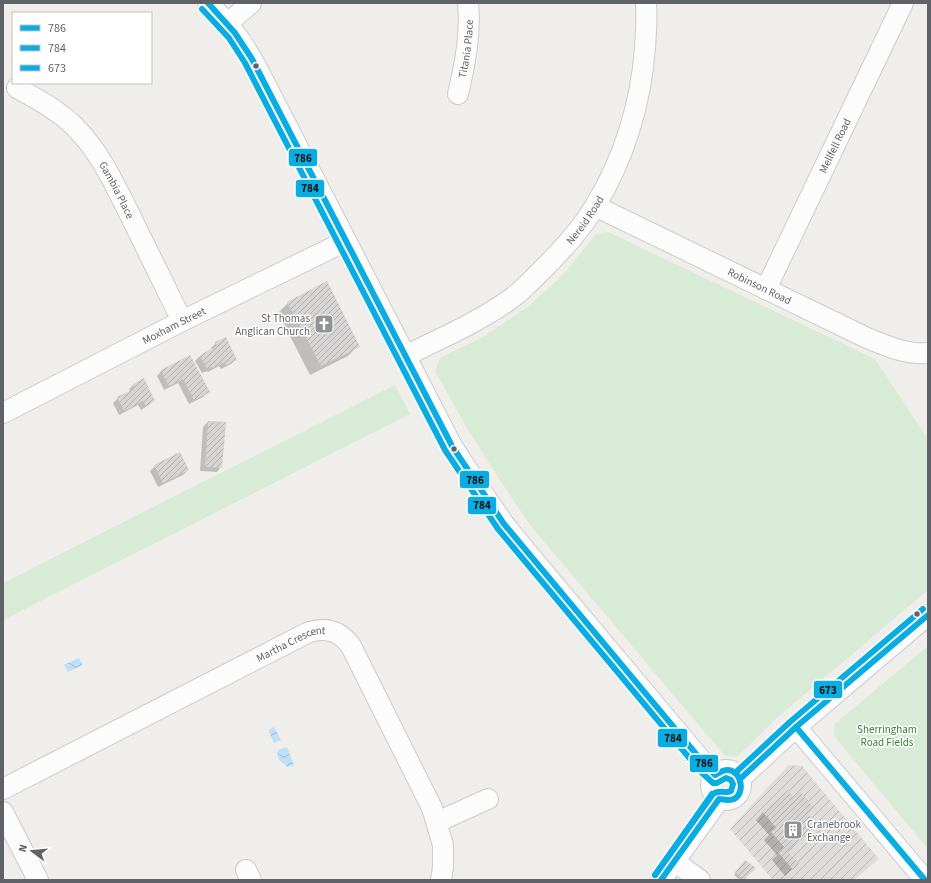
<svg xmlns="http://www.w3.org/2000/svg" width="931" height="883" font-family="'Source Sans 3',sans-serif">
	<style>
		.industrial { fill: url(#industrial-furrows) }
		.green { fill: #d8ebd6 }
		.water { fill: url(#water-waves) }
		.shadow { fill: #0003 }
		.building { fill: url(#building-hatch) }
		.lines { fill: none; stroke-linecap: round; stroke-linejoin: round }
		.minor-casing { stroke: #cbcccc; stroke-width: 22 }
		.minor { stroke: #fdfcfc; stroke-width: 20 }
		.bus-1-casing { stroke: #fff; stroke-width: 9 }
		.bus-2-casing { stroke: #fff; stroke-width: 9 }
		.bus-3-casing { stroke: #fff; stroke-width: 9 }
		.bus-1 { stroke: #0aade2; stroke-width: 6 }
		.bus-2 { stroke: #0aade2; stroke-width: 6 }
		.bus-3 { stroke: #0aade2; stroke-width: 6 }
		.bus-dot { fill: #5f6368; stroke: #fff; stroke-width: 1.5 }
		.labels { text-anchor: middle; stroke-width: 3; stroke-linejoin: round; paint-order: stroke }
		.street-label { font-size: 11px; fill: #5f6368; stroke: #fff }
		.poi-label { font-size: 11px; fill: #5f6368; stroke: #fff; text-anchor: end }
		.park-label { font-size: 11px; fill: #348238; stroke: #fff }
		.line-badge { stroke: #fff; stroke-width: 1.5 }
		.pale-badge-label { font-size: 11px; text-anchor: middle; font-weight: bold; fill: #111 }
	</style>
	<defs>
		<pattern id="industrial-furrows" width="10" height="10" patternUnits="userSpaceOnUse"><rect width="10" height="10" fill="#dfddda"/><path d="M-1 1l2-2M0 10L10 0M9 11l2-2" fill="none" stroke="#b8b7b5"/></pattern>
		<pattern id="water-waves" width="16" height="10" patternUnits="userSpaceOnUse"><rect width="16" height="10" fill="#bfe0f9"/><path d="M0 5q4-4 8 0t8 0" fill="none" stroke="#9eb9cd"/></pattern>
		<pattern id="building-hatch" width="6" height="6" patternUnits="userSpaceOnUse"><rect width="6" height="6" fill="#d6d5d3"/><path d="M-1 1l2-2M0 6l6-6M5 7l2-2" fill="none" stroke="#b1b0af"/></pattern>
	</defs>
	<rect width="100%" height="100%" fill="#efeeea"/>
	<!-- industrial -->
	<polygon class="industrial" points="789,765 802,766 879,859 854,880 773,880 730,829 766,789"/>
	<!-- green -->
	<g class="green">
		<polygon points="608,232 875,359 928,439 928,590 778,717 737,757 725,756 530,525 498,477 468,430 435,371 440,358 483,337 529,306 564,274 595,235"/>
		<polygon points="395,385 410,414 3,620 3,583"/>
		<polygon points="928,646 928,849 834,736 835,724"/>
	</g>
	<!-- water -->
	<g class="water">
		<polygon points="79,658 83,665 68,672 64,665"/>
		<polygon points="274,727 281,740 274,743 268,730"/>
		<path d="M287,747L294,765L288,767C281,761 276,761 278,750Z"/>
	</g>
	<!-- shadow -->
	<g class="shadow">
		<polygon points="288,303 358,346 348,356 310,375 278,313"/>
		<polygon points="216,343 236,359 231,364 221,369 219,366 208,372 207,371 202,373 195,361 200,356 212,350 211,348"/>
		<polygon points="190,356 208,392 203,397 189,404 178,383 164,390 157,376 161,371"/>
		<polygon points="134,384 154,401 149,405 141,410 138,405 119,415 113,403 118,398 130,392 129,389"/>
		<polygon points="208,422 221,467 217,472 200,471 203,427"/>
		<polygon points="155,466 188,470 183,475 158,487 150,471"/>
		<polygon points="763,812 807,814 809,833 787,852 798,864 785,876 772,860 777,855 764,840 769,835 756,820"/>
		<polygon points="743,863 754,868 744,880 740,880 734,875"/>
	</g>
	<!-- building -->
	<g class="building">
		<polygon points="327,281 360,347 321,366 287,302"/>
		<polygon points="226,337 237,360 226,365 225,362 213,368 212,367 207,369 200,355 217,346 215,342"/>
		<polygon points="190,355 210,392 194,400 183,379 169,386 161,370"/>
		<polygon points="144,378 155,401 146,406 143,401 124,411 117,397 135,388 133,384"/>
		<polygon points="208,421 226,422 222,468 205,467"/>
		<polygon points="180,452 189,470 163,483 154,465"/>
		<polygon points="788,790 793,797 800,791 814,808 808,814 818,826 788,851 799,864 793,870 778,852 784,847 771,832 776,828 763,812"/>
		<polygon points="745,860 756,868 744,880 735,872"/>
	</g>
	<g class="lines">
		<defs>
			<g id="minor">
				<path d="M208,3C228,22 244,43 257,68L452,446L482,492L504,524L536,563L707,767L715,775"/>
				<polyline points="228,23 251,3"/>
				<path id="s1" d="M17,88C37,99 58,110 75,127C100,152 115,185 131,217C148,252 165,286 182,321"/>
				<path id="s2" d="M458,94C465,64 471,34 468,3"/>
				<path id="s3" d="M595,206L867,338C887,346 906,355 928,353"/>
				<path id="s4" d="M766,289L903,3"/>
				<path id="s5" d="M405,356C441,338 479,322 512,298C523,290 533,279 543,269C562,250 581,230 595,206C624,159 641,103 645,48C646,34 647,18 646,3"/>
				<path id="s6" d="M3,413L182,321L346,241"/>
				<polyline points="796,727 925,880"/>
				<circle cx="726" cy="785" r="15"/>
				<polyline points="740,779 796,727 928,615"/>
				<path id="s7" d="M3,789L309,632C326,627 340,631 351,646L432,808L443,845V867L441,880"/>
				<polyline points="3,812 38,880"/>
				<polyline points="437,822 488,799"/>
				<polyline points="674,861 700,880"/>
				<polyline points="246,870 251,880"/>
				<polyline points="661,880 706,818 719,799"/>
			</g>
		</defs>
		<!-- minor casing -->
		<use href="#minor" class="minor-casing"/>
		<!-- minor -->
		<use href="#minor" class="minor"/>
		<defs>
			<g id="bus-1">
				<path d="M208,3L235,33L252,59L452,446L504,524L707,767L715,775C719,773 723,770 727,770C744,770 746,800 729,800C726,800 722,799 719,799L661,880"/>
				<polyline points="796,727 925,880"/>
				<polyline points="740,779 796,727 928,615"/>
			</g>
			<path id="bus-2" d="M202,9L229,38L245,63L445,450L498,529L701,772L713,783H717L726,778L731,780L733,784L731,791C725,794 719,789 713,794L655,875"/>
			<g id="bus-3">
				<polyline points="735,773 791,721 923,609"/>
				<polyline points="655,875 712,794"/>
			</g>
		</defs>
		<!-- bus-1 casing -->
		<use href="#bus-1" class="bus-1-casing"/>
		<!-- bus-2 casing -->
		<use href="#bus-2" class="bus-2-casing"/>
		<!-- bus-3 casing -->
		<use href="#bus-3" class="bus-3-casing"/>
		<!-- bus-1 -->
		<use href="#bus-1" class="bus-1"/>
		<!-- bus-2 -->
		<use href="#bus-2" class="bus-2"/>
		<!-- bus-3 -->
		<use href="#bus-3" class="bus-3"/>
	</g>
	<!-- icons -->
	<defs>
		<symbol id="church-square" viewBox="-11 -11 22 22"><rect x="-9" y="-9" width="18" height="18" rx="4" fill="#919496" stroke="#fff"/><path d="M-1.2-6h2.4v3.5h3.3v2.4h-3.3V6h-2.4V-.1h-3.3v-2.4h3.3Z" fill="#fff"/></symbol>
		<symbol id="building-square" viewBox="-11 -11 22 22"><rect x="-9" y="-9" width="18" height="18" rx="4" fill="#919496" stroke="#fff"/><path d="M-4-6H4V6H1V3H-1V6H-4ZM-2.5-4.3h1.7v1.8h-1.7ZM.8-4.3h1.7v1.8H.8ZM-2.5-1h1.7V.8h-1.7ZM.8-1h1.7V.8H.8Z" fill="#fff"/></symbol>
	</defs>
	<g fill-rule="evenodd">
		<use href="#church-square" x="313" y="313" width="22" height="22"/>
		<use href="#building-square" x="782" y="819" width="22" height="22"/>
	</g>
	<!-- markers -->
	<g class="bus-dot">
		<circle cx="256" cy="66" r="3.5"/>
		<circle cx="454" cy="449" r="3.5"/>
		<circle cx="917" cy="614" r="3.5"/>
	</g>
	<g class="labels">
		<!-- street labels -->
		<g class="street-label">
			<text dy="4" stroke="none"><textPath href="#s2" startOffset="46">Titania Place</textPath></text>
			<text dy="4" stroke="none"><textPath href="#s4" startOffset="159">Mellfell Road</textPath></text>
			<text dy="4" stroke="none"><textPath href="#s1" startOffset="146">Gambia Place</textPath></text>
			<text dy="4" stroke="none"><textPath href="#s5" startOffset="229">Nereid Road</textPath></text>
			<text dy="4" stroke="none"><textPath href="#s3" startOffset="183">Robinson Road</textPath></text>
			<text dy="4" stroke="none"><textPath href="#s6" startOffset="192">Moxham Street</textPath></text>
			<text dy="4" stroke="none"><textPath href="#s7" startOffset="323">Martha Crescent</textPath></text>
		</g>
		<!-- poi labels -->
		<g class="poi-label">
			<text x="310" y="322">St Thomas<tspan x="310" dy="13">Anglican Church</tspan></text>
			<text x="807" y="828" text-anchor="start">Cranebrook<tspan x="807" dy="13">Exchange</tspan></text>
		</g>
		<!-- park labels -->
		<g class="park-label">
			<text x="887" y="733">Sherringham<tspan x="887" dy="13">Road Fields</tspan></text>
		</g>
	</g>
	<g class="line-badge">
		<rect x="288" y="148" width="30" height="19" rx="4" fill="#0aade2"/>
		<rect x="295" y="179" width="30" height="19" rx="4" fill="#0aade2"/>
		<rect x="459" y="470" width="31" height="19" rx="4" fill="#0aade2"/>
		<rect x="467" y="496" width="30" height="19" rx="4" fill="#0aade2"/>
		<rect x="813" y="680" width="30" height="19" rx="4" fill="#0aade2"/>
		<rect x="657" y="728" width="31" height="20" rx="4" fill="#0aade2"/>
		<rect x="689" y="754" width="30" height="19" rx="4" fill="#0aade2"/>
	</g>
	<g class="pale-badge-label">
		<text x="303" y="162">786</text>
		<text x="310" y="192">784</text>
		<text x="475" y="484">786</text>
		<text x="482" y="509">784</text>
		<text x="828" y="694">673</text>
		<text x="673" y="742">784</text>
		<text x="704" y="767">786</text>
	</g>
	<!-- border -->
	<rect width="931" height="883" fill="none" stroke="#5f6368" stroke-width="8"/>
	<!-- legend -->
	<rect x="12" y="12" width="140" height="72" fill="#ffffff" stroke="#bfc1c3"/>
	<rect x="20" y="25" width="20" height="6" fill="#0aade2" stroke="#bfc1c3"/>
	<text x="48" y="32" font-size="12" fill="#5f6368">786</text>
	<rect x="20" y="45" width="20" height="6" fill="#0aade2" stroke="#bfc1c3"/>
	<text x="48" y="52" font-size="12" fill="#5f6368">784</text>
	<rect x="20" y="65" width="20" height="6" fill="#0aade2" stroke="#bfc1c3"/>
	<text x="48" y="72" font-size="12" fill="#5f6368">673</text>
	<!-- north arrow -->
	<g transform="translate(32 851) rotate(286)" stroke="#ffffff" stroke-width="3" paint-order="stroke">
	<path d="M0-3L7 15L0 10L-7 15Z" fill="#5f6368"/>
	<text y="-6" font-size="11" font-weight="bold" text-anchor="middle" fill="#5f6368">N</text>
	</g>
</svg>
